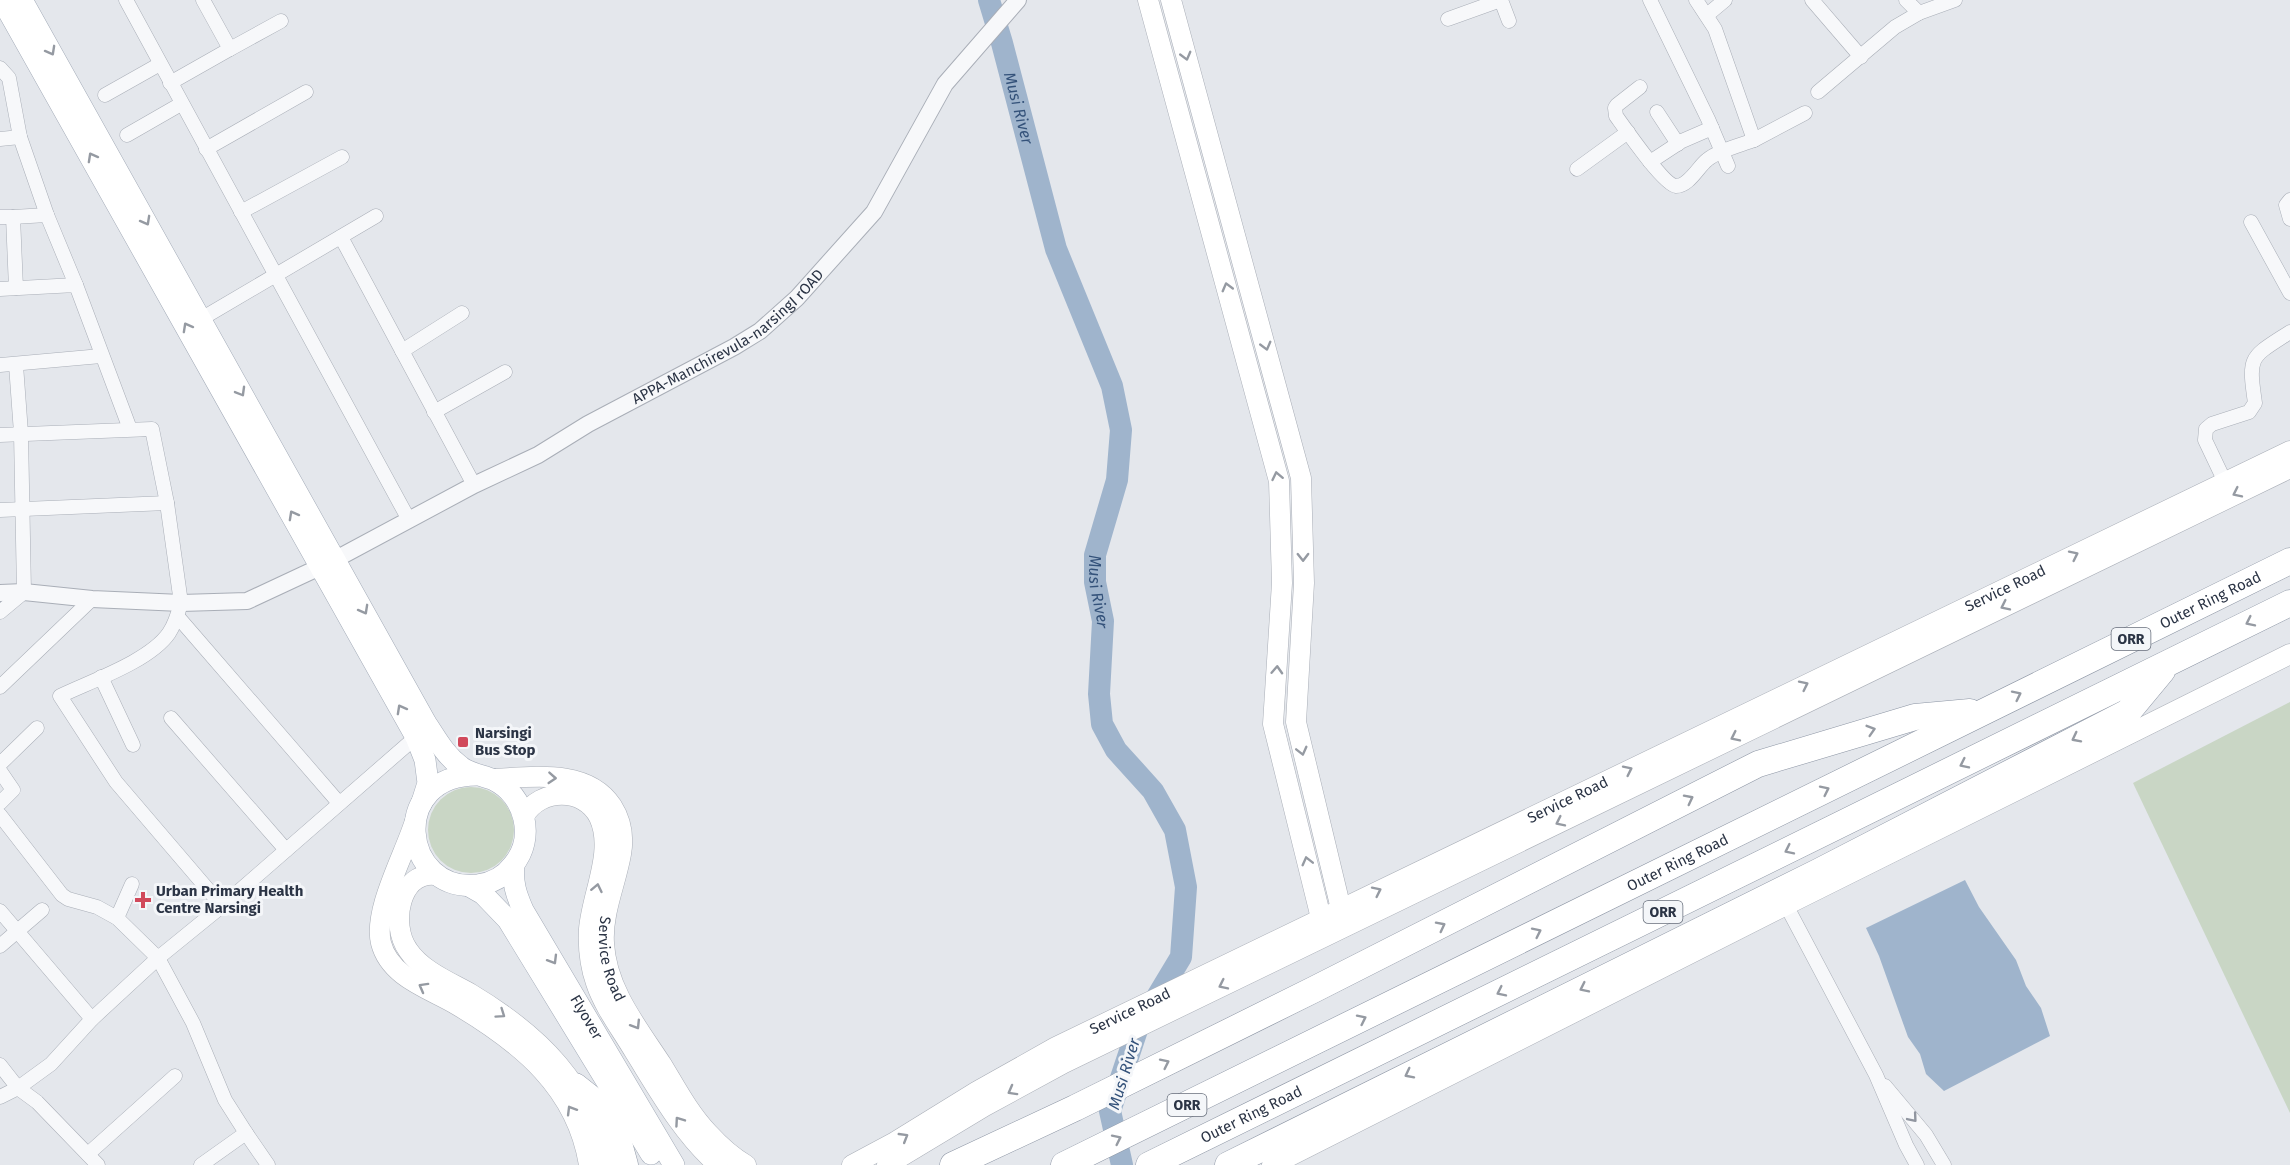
<svg xmlns="http://www.w3.org/2000/svg" width="2290" height="1165" viewBox="0 0 2290 1165" font-family="'Fira Sans',sans-serif">
<rect width="100%" height="100%" fill="#e4e7ec"/>
<g fill="#c9d6c5">
<path d="M2290 702V1113L2133 783Z"/>
<circle cx="471" cy="830" r="43"/>
</g>
<path fill="#9fb4cc" d="M1965 880 1979 907 2016 960 2026 986 2041 1008 2050 1036 1944 1091 1926 1074 1920 1054 1908 1037 1879 956 1866 928Z"/>
<g fill="none" stroke-linecap="round" stroke-linejoin="round">
<path stroke="#9fb4cc" stroke-width="22" id="s1" d="M989 0 1002 43 1056 249 1112 386 1121 430 1117 480 1095 555V582L1103 621 1099 694 1102 724 1116 750 1153 791 1175 830 1186 887 1181 957 1137 1030 1110 1111 1122 1165"/>
<g stroke="#a9aeb7" stroke-width="15">
<g id="minor">
<path d="M126 0 409 520"/>
<path d="M1501 0 1509 21"/>
<path d="M1650 0 1708 119 1728 166"/>
<path d="M1812 0 1861 57"/>
<path d="M1906 0 1919 13 1955 0"/>
<path d="M1707 15 1725 0"/>
<path d="M1448 19 1501 0"/>
<path d="M230 49 281 21"/>
<path d="M0 68 9 78 20 137 47 215 76 285"/>
<path d="M170 83 230 49 203 0"/>
<path d="M1640 87 1617 105 1615 108 1616 116C1624 127 1664 185 1676 186 1689 186 1698 167 1707 160 1717 151 1741 145 1754 140L1715 29 1696 0"/>
<path d="M1818 92 1895 27 1919 13"/>
<path d="M105 95 160 64"/>
<path d="M1657 112 1678 144"/>
<path d="M127 135 181 104"/>
<path d="M0 139 20 137"/>
<path d="M1754 140 1805 113"/>
<path d="M206 149 306 92"/>
<path d="M1650 162 1682 141 1712 128"/>
<path d="M1577 169 1628 132"/>
<path d="M2290 200 2286 205 2290 219"/>
<path d="M241 212 342 157"/>
<path d="M0 217H13L16 288"/>
<path d="M13 217 47 215"/>
<path d="M2251 222 2290 293"/>
<path d="M341 237 474 485"/>
<path d="M0 289 76 285 130 429"/>
<path d="M201 319 376 216"/>
<path d="M402 351 462 313"/>
<path d="M0 365 101 356"/>
<path d="M434 412 505 372"/>
<path d="M0 435 152 429 167 503 181 603C178 614 175 624 169 633 150 661 91 681 60 696L116 782 222 906"/>
<path d="M2225 482 2205 440 2206 429 2212 424 2249 412 2255 403C2248 355 2250 358 2290 332"/>
<path d="M0 510 167 503"/>
<path d="M0 612 24 592 21 433 16 365"/>
<path d="M178 617 339 803"/>
<path d="M101 677 133 745"/>
<path d="M0 687 92 599"/>
<path d="M171 718 286 850"/>
<path d="M0 764 37 728"/>
<path d="M0 771 13 790 0 803"/>
<path d="M0 815 62 895 68 899 97 907 117 918 158 958 193 1023 225 1100 246 1133 201 1165"/>
<path d="M1786 905 1876 1075 1906 1145 1917 1165"/>
<path d="M0 911 92 1019"/>
<path d="M117 918 132 884"/>
<path d="M0 946 42 910"/>
<path d="M0 1065 18 1088 37 1102 98 1165"/>
<path d="M1885 1086 1926 1135 1944 1165"/>
<path d="M0 1097 18 1088 51 1064 92 1019 158 958 222 906 416 737"/>
<path d="M246 1133 268 1165"/>
<path d="M88 1154 175 1076"/>
</g>
</g>
<g stroke="#a9aeb7" stroke-width="18">
<g id="tertiary">
<path id="s2" d="M336 559 474 485 538 455 588 424 734 347 760 331 797 298 874 212 945 84 1018 0"/>
<path d="M0 593 24 592 92 599 181 603 247 601 322 566"/>
</g>
</g>
<g stroke="#a9aeb7" stroke-width="21">
<g id="secondary">
<path d="M1148 0 1279 481 1282 583 1273 724 1321 918"/>
<path d="M1171 0 1301 478 1304 583 1296 722 1341 909"/>
<path id="s3" d="M493 779C532 777 587 768 612 806 621 820 624 837 621 854 616 883 602 913 604 943 606 989 638 1028 662 1065 676 1088 689 1113 708 1133 719 1145 732 1157 746 1165"/>
<path d="M524 816C540 788 584 787 599 817 615 851 592 893 589 929 588 947 590 966 596 983 604 1007 621 1029 634 1051 659 1091 682 1133 718 1165"/>
<path d="M415 821C405 854 373 910 381 943 390 978 431 989 457 1005 521 1043 577 1088 589 1165"/>
<path d="M437 875C399 870 390 925 408 950 422 971 450 982 471 994 536 1033 594 1086 603 1165"/>
<path id="s4" d="M852 1165 895 1142 976 1092 1056 1047 2290 451"/>
<path d="M887 1165 985 1106 1064 1063 2290 468"/>
<path d="M1272 1165 1786 905 2290 654"/>
</g>
</g>
<g stroke="#a3abb8" stroke-width="22">
<g id="primary">
<path d="M2 0 416 737 425 760 428 783 422 802"/>
<path d="M22 0 426 723C436 738 445 755 460 766 469 774 483 775 494 780 525 795 536 838 513 865 505 876 492 883 478 885 401 894 387 773 479 775"/>
<path id="s5" d="M514 865C512 882 516 894 523 910L674 1165"/>
<path d="M469 886 483 894 508 920 651 1154"/>
</g>
</g>
<g stroke="#8b94a3" stroke-width="27">
<g id="motorway">
<path d="M575 1086 599 1105 617 1136 625 1165"/>
<path d="M953 1165 1075 1108 1313 990 1758 764 1915 717 1970 712"/>
<path id="s6" d="M1064 1165 2290 561"/>
<path id="s7" d="M1149 1165 2290 603"/>
<path d="M1228 1165 1818 872 2128 712 2162 671"/>
</g>
</g>
<use href="#minor" stroke="#f7f8fa" stroke-width="14"/>
<use href="#tertiary" stroke="#f7f8fa" stroke-width="16"/>
<use href="#secondary" stroke="#fff" stroke-width="20"/>
<use href="#primary" stroke="#fff" stroke-width="21"/>
<use href="#motorway" stroke="#fff" stroke-width="26"/>
</g>
<defs><path id="oneway-chevron" d="M-2-3.5L2.5 0L-2 3.5" fill="none" stroke-width="1.6" stroke-linecap="round" stroke-linejoin="round" transform="scale(1.5)"/></defs>
<g stroke="#959aa2">
<use href="#oneway-chevron" transform="translate(51 51) rotate(61)"/>
<use href="#oneway-chevron" transform="translate(1186 56) rotate(75)"/>
<use href="#oneway-chevron" transform="translate(92 157) rotate(-119)"/>
<use href="#oneway-chevron" transform="translate(146 221) rotate(61)"/>
<use href="#oneway-chevron" transform="translate(1227 287) rotate(-105)"/>
<use href="#oneway-chevron" transform="translate(187 327) rotate(-119)"/>
<use href="#oneway-chevron" transform="translate(1266 346) rotate(75)"/>
<use href="#oneway-chevron" transform="translate(241 392) rotate(60)"/>
<use href="#oneway-chevron" transform="translate(1277 476) rotate(-102)"/>
<use href="#oneway-chevron" transform="translate(2237 493) rotate(154)"/>
<use href="#oneway-chevron" transform="translate(293 515) rotate(-119)"/>
<use href="#oneway-chevron" transform="translate(2074 555) rotate(-26)"/>
<use href="#oneway-chevron" transform="translate(1303 557) rotate(89)"/>
<use href="#oneway-chevron" transform="translate(2005 606) rotate(154)"/>
<use href="#oneway-chevron" transform="translate(364 610) rotate(61)"/>
<use href="#oneway-chevron" transform="translate(2250 622) rotate(154)"/>
<use href="#oneway-chevron" transform="translate(1277 670) rotate(-87)"/>
<use href="#oneway-chevron" transform="translate(1804 685) rotate(-26)"/>
<use href="#oneway-chevron" transform="translate(2017 695) rotate(-26)"/>
<use href="#oneway-chevron" transform="translate(401 709) rotate(-119)"/>
<use href="#oneway-chevron" transform="translate(1871 730) rotate(-17)"/>
<use href="#oneway-chevron" transform="translate(1735 737) rotate(154)"/>
<use href="#oneway-chevron" transform="translate(2076 738) rotate(153)"/>
<use href="#oneway-chevron" transform="translate(1302 751) rotate(76)"/>
<use href="#oneway-chevron" transform="translate(1964 764) rotate(154)"/>
<use href="#oneway-chevron" transform="translate(1628 770) rotate(-26)"/>
<use href="#oneway-chevron" transform="translate(552 778) rotate(4)"/>
<use href="#oneway-chevron" transform="translate(1825 790) rotate(-26)"/>
<use href="#oneway-chevron" transform="translate(1689 799) rotate(-27)"/>
<use href="#oneway-chevron" transform="translate(1560 822) rotate(154)"/>
<use href="#oneway-chevron" transform="translate(1789 850) rotate(154)"/>
<use href="#oneway-chevron" transform="translate(1307 861) rotate(-104)"/>
<use href="#oneway-chevron" transform="translate(597 888) rotate(-78)"/>
<use href="#oneway-chevron" transform="translate(1377 891) rotate(-26)"/>
<use href="#oneway-chevron" transform="translate(1441 926) rotate(-27)"/>
<use href="#oneway-chevron" transform="translate(1537 932) rotate(-26)"/>
<use href="#oneway-chevron" transform="translate(553 960) rotate(59)"/>
<use href="#oneway-chevron" transform="translate(1223 985) rotate(154)"/>
<use href="#oneway-chevron" transform="translate(423 987) rotate(-151)"/>
<use href="#oneway-chevron" transform="translate(1584 988) rotate(154)"/>
<use href="#oneway-chevron" transform="translate(1501 992) rotate(154)"/>
<use href="#oneway-chevron" transform="translate(501 1014) rotate(35)"/>
<use href="#oneway-chevron" transform="translate(1362 1019) rotate(-26)"/>
<use href="#oneway-chevron" transform="translate(636 1025) rotate(58)"/>
<use href="#oneway-chevron" transform="translate(1165 1063) rotate(-26)"/>
<use href="#oneway-chevron" transform="translate(1409 1074) rotate(153)"/>
<use href="#oneway-chevron" transform="translate(1012 1091) rotate(151)"/>
<use href="#oneway-chevron" transform="translate(571 1110) rotate(-121)"/>
<use href="#oneway-chevron" transform="translate(679 1121) rotate(-125)"/>
<use href="#oneway-chevron" transform="translate(904 1137) rotate(-31)"/>
<use href="#oneway-chevron" transform="translate(1117 1139) rotate(-26)"/>
</g>
<use stroke="#9196a0" href="#oneway-chevron" transform="translate(1913 1118) rotate(50)"/>
<g fill="#d1495b" stroke="#f4f6f9" stroke-width="2">
<rect x="457" y="736" width="12" height="12" rx="3"/>
<path d="M140 891h6v6h6v6h-6v6h-6v-6h-6v-6h6z"/>
</g>
<g text-anchor="middle" dominant-baseline="central" stroke-width="6" stroke-linejoin="round" paint-order="stroke">
<g fill="#f4f6f9" stroke="#676e7b" stroke-width="1.5">
<rect x="2111.5" y="628" width="39" height="22" rx="4.5"/>
<rect x="1643.5" y="901" width="39" height="22" rx="4.5"/>
<rect x="1167.5" y="1094" width="39" height="22" rx="4.5"/>
</g>
<g font-size="14" font-weight="bold" fill="#2b3445">
<text x="2131" y="639">ORR</text>
<text x="1663" y="912">ORR</text>
<text x="1187" y="1105">ORR</text>
</g>
<g font-size="15" fill="#2b3445" stroke="#f4f6f9">
<text stroke="none"><textPath href="#s2" startOffset="452">APPA-Manchirevula-narsingI rOAD</textPath></text>
<text stroke="none"><textPath href="#s4" startOffset="1290">Service Road</textPath></text>
<text stroke="none"><textPath href="#s6" startOffset="1278">Outer Ring Road</textPath></text>
<text stroke="none"><textPath href="#s4" startOffset="804">Service Road</textPath></text>
<text stroke="none"><textPath href="#s6" startOffset="684">Outer Ring Road</textPath></text>
<text stroke="none"><textPath href="#s3" startOffset="286">Service Road</textPath></text>
<text stroke="none"><textPath href="#s4" startOffset="318">Service Road</textPath></text>
<text stroke="none"><textPath href="#s5" startOffset="171">Flyover</textPath></text>
<text stroke="none"><textPath href="#s7" startOffset="114">Outer Ring Road</textPath></text>
</g>
<g font-size="15" font-weight="bold" fill="#2b3445" stroke="#f4f6f9" text-anchor="start">
<text x="475" y="733">Narsingi<tspan x="475" dy="17">Bus Stop</tspan></text>
<text x="156" y="891">Urban Primary Health<tspan x="156" dy="17">Centre Narsingi</tspan></text>
</g>
<g font-size="16" font-style="italic" fill="#34527a" stroke="#f4f6f9">
<text stroke="none"><textPath href="#s1" startOffset="112">Musi River</textPath></text>
<text stroke="none"><textPath href="#s1" startOffset="616">Musi River</textPath></text>
<text transform="translate(1124 1074) rotate(-73)">Musi River</text>
</g>
</g>
</svg>
